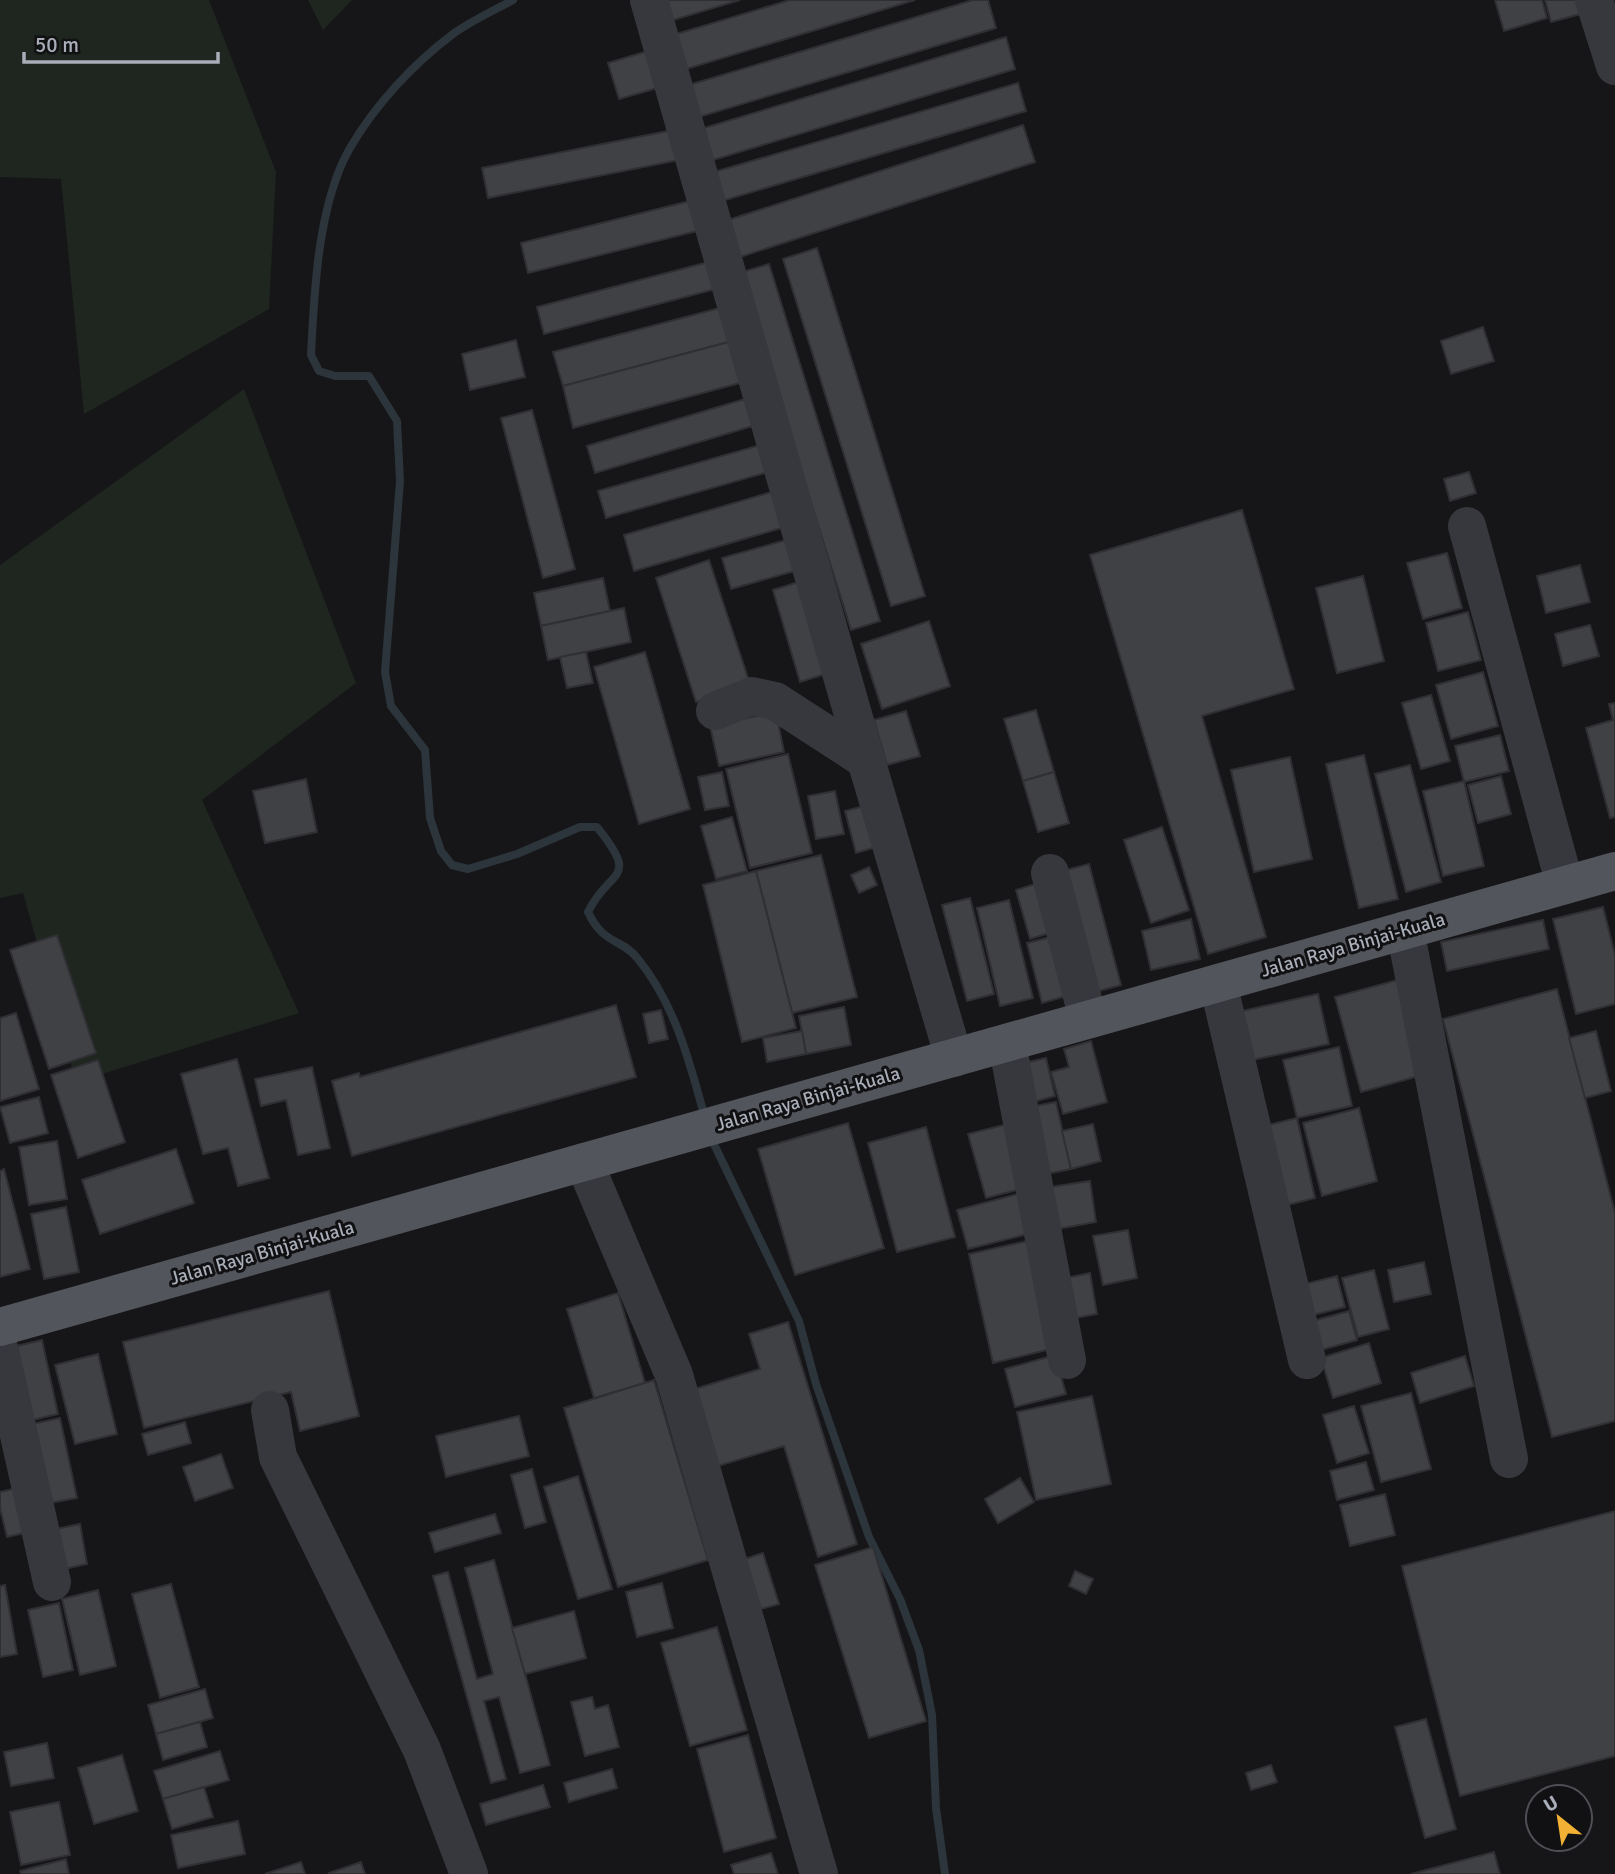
<svg xmlns="http://www.w3.org/2000/svg" width="1615" height="1874" viewBox="0 0 1615 1874" font-family="Signika,sans-serif">
<rect width="100%" height="100%" fill="#161618"/>
<g fill="#1e261f">
<path d="M0 0H209L276 172 269 309 84 414 61 179 0 177Z"/>
<path d="M308 0H352L323 30Z"/>
<path d="M244 389 356 683 202 800 299 1013 76 1082 23 893 0 898V565Z"/>
</g>
<g fill="none" stroke-linecap="round" stroke-linejoin="round">
<g stroke="#2c353c" stroke-width="8">
<path d="M513 0C493 11 471 21 453 34 413 64 375 105 350 148 318 203 314 293 311 355L319 371 335 376H369L397 421 400 481 385 672 391 706 425 750 430 818 441 851 452 865 468 869 517 854 580 827H597C641 882 610 867 588 912 604 946 622 938 638 959 675 1004 690 1063 705 1118"/>
<path d="M711 1138 799 1321 816 1384 869 1537 900 1599 919 1650 932 1715 936 1808 945 1874"/>
</g>
</g>
<g fill="#404145" stroke="#303034" stroke-width="2">
<path d="M664 0H740L670 21Z"/>
<path d="M790 0H915L683 70 673 35Z"/>
<path d="M973 0H988L996 28 692 119 682 87Z"/>
<path d="M1495 0H1542L1547 18 1504 31Z"/>
<path d="M1545 0H1585L1588 12 1551 22Z"/>
<path d="M1006 37 1015 69 713 160 704 128Z"/>
<path d="M651 50 661 87 619 99 608 63Z"/>
<path d="M1018 83 1026 111 722 201 714 172Z"/>
<path d="M1023 125 1035 162 740 257 728 220Z"/>
<path d="M673 130 679 160 488 198 482 168Z"/>
<path d="M698 199 705 229 528 273 521 243Z"/>
<path d="M817 248 925 596 891 606 783 259Z"/>
<path d="M716 260 723 287 544 334 537 307Z"/>
<path d="M769 264 880 621 851 630 739 273Z"/>
<path d="M731 305 740 339 563 386 553 352Z"/>
<path d="M1483 327 1494 361 1451 374 1441 341Z"/>
<path d="M740 339 751 380 573 428 563 386Z"/>
<path d="M516 340 525 377 470 390 462 354Z"/>
<path d="M755 396 763 423 595 473 587 446Z"/>
<path d="M532 410 575 569 543 578 501 418Z"/>
<path d="M771 442 779 469 606 518 598 491Z"/>
<path d="M1469 472 1476 493 1450 501 1444 479Z"/>
<path d="M782 489 792 525 634 571 624 535Z"/>
<path d="M1242 510 1294 689 1202 716 1266 937 1208 954 1090 555Z"/>
<path d="M797 537 805 568 731 589 722 558Z"/>
<path d="M1447 553 1462 608 1423 619 1407 563Z"/>
<path d="M709 560 750 684 696 702 656 578Z"/>
<path d="M1580 565 1590 602 1546 613 1537 576Z"/>
<path d="M1363 576 1384 661 1337 673 1316 588Z"/>
<path d="M603 578 610 611 541 626 534 593Z"/>
<path d="M808 579 835 671 800 682 773 590Z"/>
<path d="M624 608 631 642 548 660 541 626Z"/>
<path d="M1468 612 1481 660 1438 671 1426 623Z"/>
<path d="M929 621 950 686 882 709 861 644Z"/>
<path d="M1590 625 1599 656 1563 666 1555 634Z"/>
<path d="M586 652 593 683 567 688 560 657Z"/>
<path d="M645 652 690 809 639 824 594 667Z"/>
<path d="M1483 672 1498 726 1451 739 1436 685Z"/>
<path d="M1431 695 1450 761 1421 769 1402 703Z"/>
<path d="M1615 703V817L1610 818 1586 728 1613 720 1609 704Z"/>
<path d="M1036 710 1054 772 1023 781 1004 719Z"/>
<path d="M906 711 920 756 887 765 874 720Z"/>
<path d="M776 712 784 752 719 766 710 726Z"/>
<path d="M1500 735 1509 771 1464 782 1455 746Z"/>
<path d="M788 754 812 853 750 868 726 769Z"/>
<path d="M1364 755 1398 899 1359 908 1326 764Z"/>
<path d="M1290 757 1312 859 1254 872 1231 770Z"/>
<path d="M1410 765 1441 882 1406 892 1375 774Z"/>
<path d="M722 772 729 806 705 810 698 777Z"/>
<path d="M1054 772 1069 823 1038 832 1023 781Z"/>
<path d="M1501 776 1511 814 1478 823 1468 785Z"/>
<path d="M306 779 317 832 265 843 253 791Z"/>
<path d="M1464 781 1484 866 1443 876 1423 791Z"/>
<path d="M835 791 844 834 816 839 808 796Z"/>
<path d="M876 803 886 844 856 853 845 811Z"/>
<path d="M732 817 747 871 716 879 701 826Z"/>
<path d="M1162 827 1189 910 1151 923 1124 840Z"/>
<path d="M821 855 857 997 792 1013 756 871Z"/>
<path d="M1089 864 1121 985 1088 994 1055 873Z"/>
<path d="M869 867 877 885 859 893 851 875Z"/>
<path d="M756 871 796 1028 742 1042 703 885Z"/>
<path d="M1045 881 1059 930 1030 939 1016 890Z"/>
<path d="M970 898 994 994 967 1001 942 905Z"/>
<path d="M1009 900 1033 998 1000 1006 977 908Z"/>
<path d="M1603 907 1615 955V1004L1576 1014 1553 919Z"/>
<path d="M1191 919 1200 959 1151 970 1142 931Z"/>
<path d="M1543 920 1549 949 1447 971 1441 942Z"/>
<path d="M1062 934 1077 993 1042 1003 1027 943Z"/>
<path d="M57 935 96 1053 49 1069 10 950Z"/>
<path d="M1401 979 1426 1074 1361 1092 1335 997Z"/>
<path d="M1557 989 1615 1213V1421L1552 1437 1443 1019Z"/>
<path d="M1318 994 1329 1044 1252 1060 1242 1011Z"/>
<path d="M616 1005 636 1077 352 1156 332 1081 359 1073 360 1077Z"/>
<path d="M844 1007 851 1045 806 1054 799 1016Z"/>
<path d="M661 1010 668 1039 649 1043 643 1014Z"/>
<path d="M16 1013 39 1089 0 1101V1018Z"/>
<path d="M802 1031 806 1054 767 1062 763 1038Z"/>
<path d="M1596 1031 1611 1091 1585 1098 1569 1038Z"/>
<path d="M1091 1041 1107 1102 1063 1114 1051 1072 1069 1067 1064 1049Z"/>
<path d="M1339 1047 1352 1106 1297 1118 1283 1060Z"/>
<path d="M1046 1058 1055 1096 1029 1103 1020 1064Z"/>
<path d="M237 1059 269 1178 238 1186 228 1148 203 1154 181 1074Z"/>
<path d="M98 1060 125 1142 78 1158 51 1075Z"/>
<path d="M312 1067 330 1148 298 1155 286 1100 261 1106 255 1079Z"/>
<path d="M39 1097 48 1133 10 1143 0 1107Z"/>
<path d="M1056 1102 1071 1169 1046 1174 1030 1107Z"/>
<path d="M1359 1108 1377 1181 1322 1196 1303 1123Z"/>
<path d="M1297 1118 1315 1198 1287 1205 1268 1125Z"/>
<path d="M848 1123 884 1248 795 1275 758 1149Z"/>
<path d="M1012 1123 1029 1187 986 1198 968 1134Z"/>
<path d="M1093 1124 1101 1161 1071 1169 1062 1131Z"/>
<path d="M926 1127 955 1237 897 1252 868 1143Z"/>
<path d="M57 1141 67 1199 29 1205 19 1147Z"/>
<path d="M176 1149 194 1203 100 1234 82 1180Z"/>
<path d="M4 1169 30 1269 0 1277V1171Z"/>
<path d="M1090 1181 1096 1222 1057 1229 1050 1187Z"/>
<path d="M1018 1194 1028 1234 968 1249 957 1210Z"/>
<path d="M66 1207 79 1272 44 1279 31 1214Z"/>
<path d="M1128 1230 1137 1278 1103 1285 1093 1236Z"/>
<path d="M1027 1241 1051 1349 993 1363 969 1254Z"/>
<path d="M1424 1262 1431 1294 1394 1302 1388 1270Z"/>
<path d="M1374 1270 1389 1329 1358 1337 1342 1278Z"/>
<path d="M1090 1273 1097 1314 1069 1319 1061 1279Z"/>
<path d="M1337 1276 1345 1307 1301 1318 1293 1287Z"/>
<path d="M329 1291 359 1416 300 1431 291 1392 144 1428 123 1342Z"/>
<path d="M618 1293 645 1383 594 1398 567 1309Z"/>
<path d="M1349 1311 1357 1340 1310 1353 1302 1324Z"/>
<path d="M788 1322 857 1544 818 1557 784 1446 711 1468 688 1391 760 1369 749 1334Z"/>
<path d="M42 1340 58 1414 28 1421 4 1349Z"/>
<path d="M1369 1343 1381 1383 1333 1398 1321 1358Z"/>
<path d="M98 1354 117 1434 75 1444 55 1365Z"/>
<path d="M1055 1355 1066 1394 1015 1407 1005 1369Z"/>
<path d="M1465 1356 1474 1386 1420 1403 1411 1373Z"/>
<path d="M654 1380 708 1560 618 1587 564 1408Z"/>
<path d="M1411 1393 1431 1469 1381 1482 1361 1406Z"/>
<path d="M1092 1396 1111 1484 1036 1500 1017 1412Z"/>
<path d="M1354 1406 1369 1453 1337 1463 1323 1415Z"/>
<path d="M519 1416 529 1456 446 1477 436 1436Z"/>
<path d="M60 1418 77 1498 39 1505 23 1426Z"/>
<path d="M185 1422 191 1443 148 1455 142 1434Z"/>
<path d="M221 1454 233 1488 195 1501 183 1467Z"/>
<path d="M1366 1462 1374 1490 1337 1500 1330 1471Z"/>
<path d="M532 1469 546 1522 525 1528 511 1475Z"/>
<path d="M578 1476 612 1589 578 1599 544 1487Z"/>
<path d="M1020 1478 1034 1502 998 1523 985 1499Z"/>
<path d="M26 1486 37 1530 7 1537 0 1508V1492Z"/>
<path d="M1385 1494 1395 1535 1350 1546 1340 1505Z"/>
<path d="M1615 1511V1756L1460 1796 1402 1566Z"/>
<path d="M495 1514 501 1533 435 1552 429 1533Z"/>
<path d="M80 1524 87 1564 55 1571 46 1531Z"/>
<path d="M873 1547 926 1721 869 1738 815 1565Z"/>
<path d="M763 1553 779 1604 761 1609 745 1559Z"/>
<path d="M494 1560 550 1765 520 1773 499 1697 484 1701 506 1779 491 1783 433 1576 448 1572 477 1679 493 1674 465 1568Z"/>
<path d="M1075 1571 1093 1579 1086 1594 1069 1586Z"/>
<path d="M662 1583 673 1628 637 1637 626 1592Z"/>
<path d="M171 1584 199 1687 160 1698 132 1594Z"/>
<path d="M5 1585 17 1654 0 1657V1586Z"/>
<path d="M98 1590 116 1666 80 1675 62 1599Z"/>
<path d="M59 1603 73 1670 43 1677 28 1610Z"/>
<path d="M574 1611 586 1658 525 1674 512 1628Z"/>
<path d="M717 1627 747 1730 690 1746 661 1643Z"/>
<path d="M205 1689 213 1718 156 1734 148 1705Z"/>
<path d="M592 1697 595 1709 608 1705 619 1747 585 1756 571 1702Z"/>
<path d="M1426 1719 1456 1829 1425 1838 1395 1727Z"/>
<path d="M200 1722 207 1747 163 1760 156 1734Z"/>
<path d="M748 1735 776 1838 724 1852 697 1749Z"/>
<path d="M47 1743 54 1778 11 1786 4 1752Z"/>
<path d="M220 1751 229 1780 163 1799 154 1771Z"/>
<path d="M122 1755 138 1811 94 1824 78 1768Z"/>
<path d="M1271 1765 1277 1782 1251 1790 1246 1773Z"/>
<path d="M612 1769 617 1788 569 1802 564 1783Z"/>
<path d="M543 1785 550 1807 486 1825 480 1804Z"/>
<path d="M204 1787 213 1817 172 1829 163 1799Z"/>
<path d="M59 1802 70 1855 21 1865 10 1812Z"/>
<path d="M238 1821 245 1854 178 1868 171 1835Z"/>
<path d="M1494 1852 1500 1874H1411Z"/>
<path d="M771 1853 778 1874H734L731 1865Z"/>
<path d="M66 1859 69 1874H21L20 1871Z"/>
<path d="M301 1862 305 1874H265Z"/>
<path d="M361 1862 365 1874H330L329 1873Z"/>
</g>
<g fill="none" stroke-linecap="round" stroke-linejoin="round">
<g stroke="#37383d" stroke-width="38">
<path d="M649 0 866 760"/>
<path d="M1594 0 1615 66"/>
<path d="M1467 526 1565 885"/>
<path d="M715 711 752 696 775 701 866 760 954 1058"/>
<path d="M1050 873 1088 1019"/>
<path d="M1405 930 1509 1459"/>
<path d="M1218 983 1307 1360"/>
<path d="M1007 1043 1067 1360"/>
<path d="M584 1162 674 1375 819 1874"/>
<path d="M0 1351 52 1582"/>
<path d="M270 1410 278 1457 422 1750 469 1874"/>
</g>
<path stroke="#53555c" stroke-width="38" d="M0 1327 1615 871"/>
</g>
<g text-anchor="middle" dominant-baseline="central" stroke-width="6" stroke-linejoin="round" paint-order="stroke">
<g font-size="19" fill="#a8adb8" stroke="#111113">
<text transform="translate(1353 945) rotate(-16)">Jalan Raya Binjai-Kuala</text>
<text transform="translate(808 1099) rotate(-16)">Jalan Raya Binjai-Kuala</text>
<text transform="translate(262 1253) rotate(-16)">Jalan Raya Binjai-Kuala</text>
</g>
</g>
<g transform="translate(1559 1818) rotate(330)"><circle r="33" fill="#111113" stroke="#4d4f55" stroke-width="2"/>
<path d="M0-5L12 26L0 18L-12 26Z" fill="#f2b134"/>
<text y="-10" font-size="19" font-weight="bold" text-anchor="middle" fill="#a8adb8">U</text>
</g>
<path d="M24 52v10h194v-10" fill="none" stroke="#a8adb8" stroke-width="3.5"/>
<text x="35" y="52" font-size="21" fill="#a8adb8" stroke="#111113" stroke-width="5" paint-order="stroke">50 m</text>
</svg>
